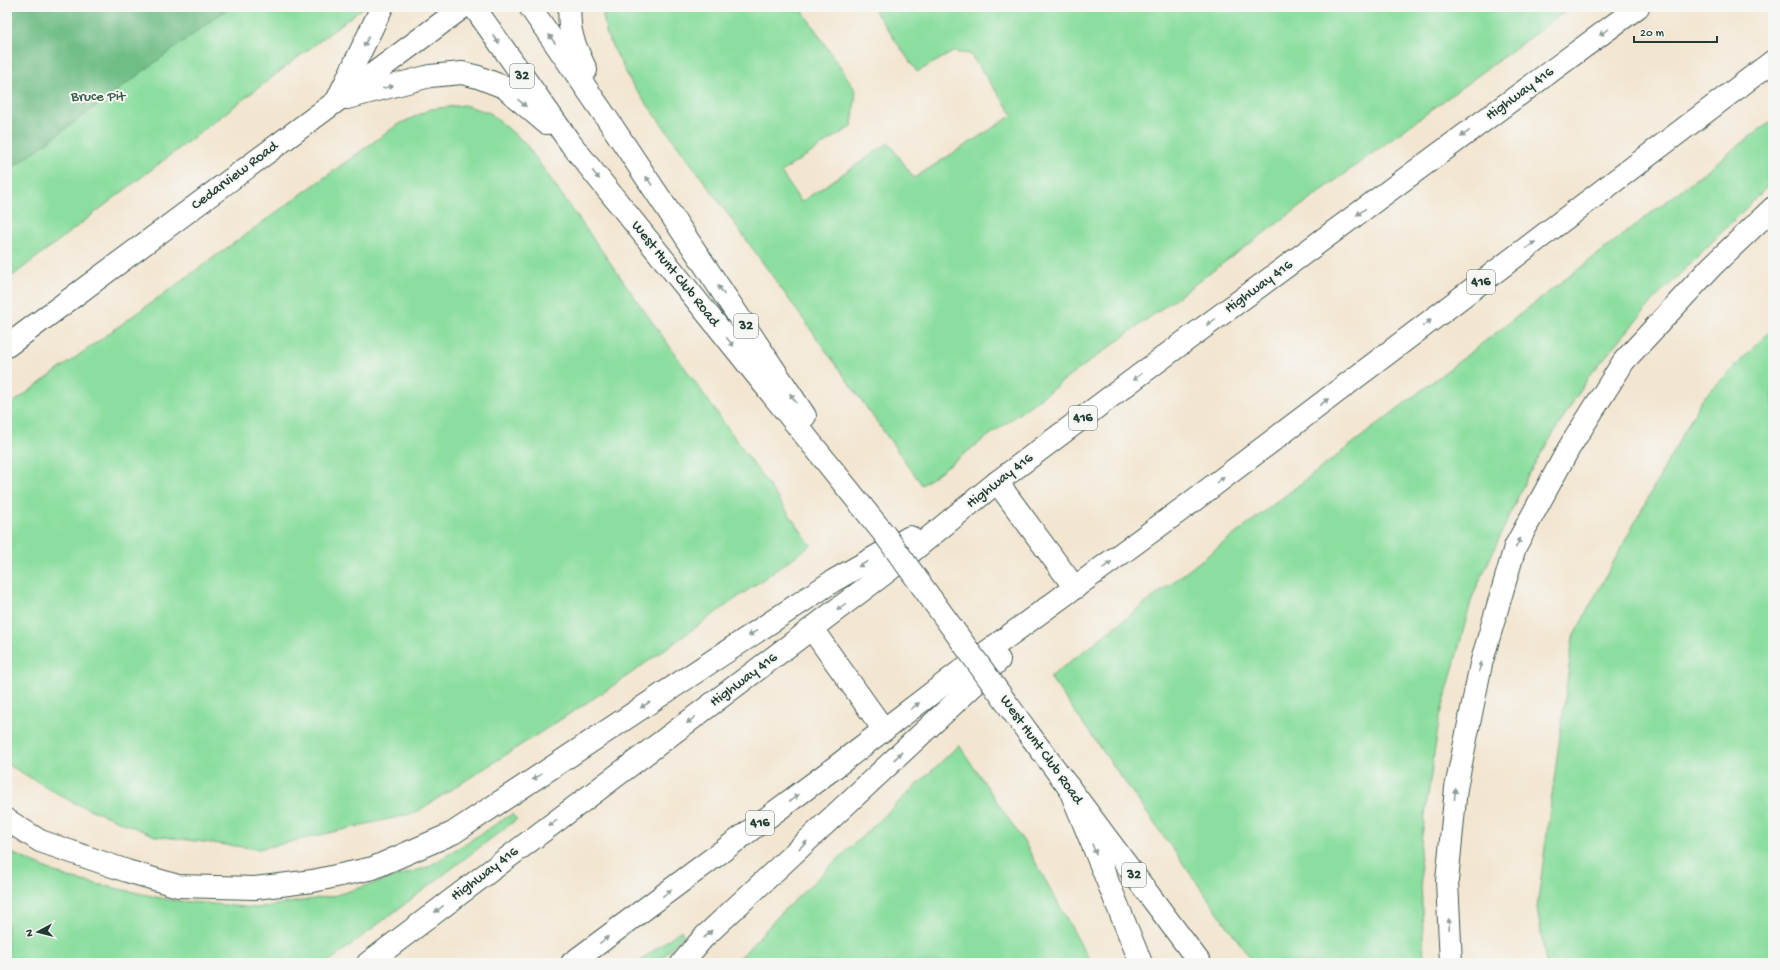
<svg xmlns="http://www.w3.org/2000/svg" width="1780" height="970" viewBox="0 0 1780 970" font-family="'Gochi Hand',sans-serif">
<rect width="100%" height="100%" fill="#f6f6f2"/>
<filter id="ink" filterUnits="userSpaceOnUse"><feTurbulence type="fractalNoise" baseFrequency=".025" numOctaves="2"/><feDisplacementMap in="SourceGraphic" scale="8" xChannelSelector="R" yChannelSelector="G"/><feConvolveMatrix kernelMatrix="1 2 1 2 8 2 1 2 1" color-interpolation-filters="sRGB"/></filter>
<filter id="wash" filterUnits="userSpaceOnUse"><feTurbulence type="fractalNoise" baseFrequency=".012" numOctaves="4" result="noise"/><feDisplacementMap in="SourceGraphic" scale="16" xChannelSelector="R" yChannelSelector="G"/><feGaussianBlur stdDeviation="0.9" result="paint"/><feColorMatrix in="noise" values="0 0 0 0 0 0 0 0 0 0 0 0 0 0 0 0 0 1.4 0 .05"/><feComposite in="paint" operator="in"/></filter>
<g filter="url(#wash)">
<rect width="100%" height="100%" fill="#f3e6d1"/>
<g fill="#8bde9f" stroke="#558e6a">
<path d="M7 7H364L7 280Z"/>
<path d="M604 7H800L856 91 852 126 781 172 801 202 889 143 914 178 1013 115 970 54 953 52 917 72 875 11 876 7H1571L922 485 712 192 632 84 607 36 603 15Z"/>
<path d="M464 105 490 113 525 143 811 545 619 682 415 813 259 849 155 836 72 802 7 764V407L397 125 431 109Z"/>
<path d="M1773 119V181L1654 300 1589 376 1528 475 1472 598 1439 721 1420 849 1424 963H1254L1050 677Z"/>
<path d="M1773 328V963H1546L1537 908 1573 637 1701 400Z"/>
<path d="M959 745 1026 845 1091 963H735L784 910Z"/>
<path d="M512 814 517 819 327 963H7V851L69 878 170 900 256 908 333 896 428 867Z"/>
<path d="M681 930 683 935 658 963H637Z"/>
</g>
<path fill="#70bd86" stroke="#487d5d" d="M7 7H230L7 172Z"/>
</g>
<g filter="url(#ink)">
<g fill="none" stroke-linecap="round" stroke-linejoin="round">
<g stroke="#3f564c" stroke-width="24">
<g id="minor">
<path d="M997 482 1075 588"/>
<path d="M812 629 884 730"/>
</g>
</g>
<g stroke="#3f564c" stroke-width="24">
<g id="major">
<path d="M474 7 571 144 885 535"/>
<path d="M530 7 606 117 805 416"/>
<path d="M570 7C567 31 576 49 586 70"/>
<path d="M339 96 382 7"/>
<path d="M347 98 430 76 462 73 478 77 504 87 546 123"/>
<path d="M7 346 463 7"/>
<path d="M1029 734 1200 963"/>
</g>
</g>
<g stroke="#3f564c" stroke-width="24">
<g id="highway">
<path d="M1069 787 1141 963"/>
<path d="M7 820 40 841 127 871 178 886 255 888 313 881 373 868 453 833 833 581 910 537"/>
<path d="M368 963 888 571 997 482 1169 353 1638 7"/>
<path d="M572 963 830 771 962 670 1189 504 1773 61"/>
<path d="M682 963 703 938 974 685 999 660"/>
<path d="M1451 963 1447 881 1456 788 1481 664 1515 547 1569 448 1624 361 1712 266 1773 208"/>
</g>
</g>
<use href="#minor" stroke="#fff" stroke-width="22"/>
<use href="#major" stroke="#fff" stroke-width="22"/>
<use href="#highway" stroke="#fff" stroke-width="22"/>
<g stroke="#3f564c" stroke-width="24" stroke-linecap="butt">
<path id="major-bridge" d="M885 535 1029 734"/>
</g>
<use href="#major-bridge" stroke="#fff" stroke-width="22"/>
</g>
<defs><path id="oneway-solid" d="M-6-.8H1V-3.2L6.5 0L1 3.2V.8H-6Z"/></defs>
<g fill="#8f9e9a">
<use href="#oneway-solid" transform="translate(1604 32) rotate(144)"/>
<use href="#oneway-solid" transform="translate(496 39) rotate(54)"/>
<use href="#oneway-solid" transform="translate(552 39) rotate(-125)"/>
<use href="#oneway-solid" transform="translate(366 42) rotate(117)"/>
<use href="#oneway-solid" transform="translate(388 87) rotate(-14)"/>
<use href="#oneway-solid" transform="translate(522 103) rotate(40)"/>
<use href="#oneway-solid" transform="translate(1465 134) rotate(144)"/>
<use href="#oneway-solid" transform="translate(596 175) rotate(51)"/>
<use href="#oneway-solid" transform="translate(649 181) rotate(-124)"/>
<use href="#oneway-solid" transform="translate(1361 212) rotate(144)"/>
<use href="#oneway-solid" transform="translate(1531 245) rotate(-37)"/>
<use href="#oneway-solid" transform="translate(721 290) rotate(-124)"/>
<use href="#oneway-solid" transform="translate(1211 322) rotate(144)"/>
<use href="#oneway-solid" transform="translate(1427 323) rotate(-37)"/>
<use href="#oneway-solid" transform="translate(730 342) rotate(51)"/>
<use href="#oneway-solid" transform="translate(1137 377) rotate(143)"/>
<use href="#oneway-solid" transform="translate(793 398) rotate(-124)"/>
<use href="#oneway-solid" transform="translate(1324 402) rotate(-37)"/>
<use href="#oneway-solid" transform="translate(1220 480) rotate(-37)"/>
<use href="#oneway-solid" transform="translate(1518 543) rotate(-63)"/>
<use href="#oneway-solid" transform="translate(863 564) rotate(151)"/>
<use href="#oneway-solid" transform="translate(1107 565) rotate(-37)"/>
<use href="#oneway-solid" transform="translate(841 607) rotate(143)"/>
<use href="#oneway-solid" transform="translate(753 633) rotate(147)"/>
<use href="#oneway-solid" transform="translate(1480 667) rotate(-77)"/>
<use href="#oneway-solid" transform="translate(645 705) rotate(147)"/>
<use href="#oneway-solid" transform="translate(915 706) rotate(-37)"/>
<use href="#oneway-solid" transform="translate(691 720) rotate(143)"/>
<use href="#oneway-solid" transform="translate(898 756) rotate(-43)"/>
<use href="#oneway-solid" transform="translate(537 777) rotate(147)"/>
<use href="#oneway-solid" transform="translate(1455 794) rotate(-84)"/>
<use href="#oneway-solid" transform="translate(794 798) rotate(-37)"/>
<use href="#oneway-solid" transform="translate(553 823) rotate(143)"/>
<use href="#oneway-solid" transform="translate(803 845) rotate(-43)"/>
<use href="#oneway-solid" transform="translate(1094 849) rotate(68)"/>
<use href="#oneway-solid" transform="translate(667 893) rotate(-37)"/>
<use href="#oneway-solid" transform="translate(439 909) rotate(143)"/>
<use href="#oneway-solid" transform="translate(1449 924) rotate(-93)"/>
<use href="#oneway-solid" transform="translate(708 934) rotate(-43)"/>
<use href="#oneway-solid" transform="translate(604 940) rotate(-37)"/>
</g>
</g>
<g text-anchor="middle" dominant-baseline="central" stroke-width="4" stroke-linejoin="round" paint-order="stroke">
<g fill="#f6f6f2" stroke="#60746d" stroke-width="1">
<rect x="510" y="64" width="24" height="24" rx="3"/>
<rect x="1467" y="270" width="28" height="24" rx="3"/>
<rect x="734" y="314" width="24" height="24" rx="3"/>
<rect x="1069" y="406" width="28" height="24" rx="3"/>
<rect x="746" y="811" width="28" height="24" rx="3"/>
<rect x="1122" y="863" width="24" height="24" rx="3"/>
</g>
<g font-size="14" font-weight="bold" fill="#1f3d34">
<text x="522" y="76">32</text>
<text x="1481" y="282">416</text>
<text x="746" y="326">32</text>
<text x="1083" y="418">416</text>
<text x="760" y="823">416</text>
<text x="1134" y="875">32</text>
</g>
<g font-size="15" fill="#1f3d34" stroke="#f6f6f2">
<text transform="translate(1520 94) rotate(-36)">Highway 416</text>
<text transform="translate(235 176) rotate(-37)">Cedarview Road</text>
<text transform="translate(675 274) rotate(51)">West Hunt Club Road</text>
<text transform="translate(1259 287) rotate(-36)">Highway 416</text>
<text transform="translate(1000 481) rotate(-38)">Highway 416</text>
<text transform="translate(744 680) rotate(-37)">Highway 416</text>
<text transform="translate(1041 750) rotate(54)">West Hunt Club Road</text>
<text transform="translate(485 874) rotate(-37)">Highway 416</text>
</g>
<g font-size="15" fill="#355d49" stroke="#f6f6f2">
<text x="98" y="97">Bruce Pit</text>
</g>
</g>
<rect width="1780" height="970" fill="none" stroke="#f6f6f2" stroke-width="24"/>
<g transform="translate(38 932) rotate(263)" stroke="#f6f6f2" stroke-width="3" paint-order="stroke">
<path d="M0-3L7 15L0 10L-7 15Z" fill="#1f3d34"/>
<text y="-6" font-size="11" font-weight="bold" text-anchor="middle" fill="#1f3d34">N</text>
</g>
<path d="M1634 36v6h83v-6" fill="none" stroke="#1f3d34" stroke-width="2"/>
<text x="1640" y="36" font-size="12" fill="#1f3d34" stroke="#f6f6f2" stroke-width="3" paint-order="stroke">20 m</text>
</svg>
